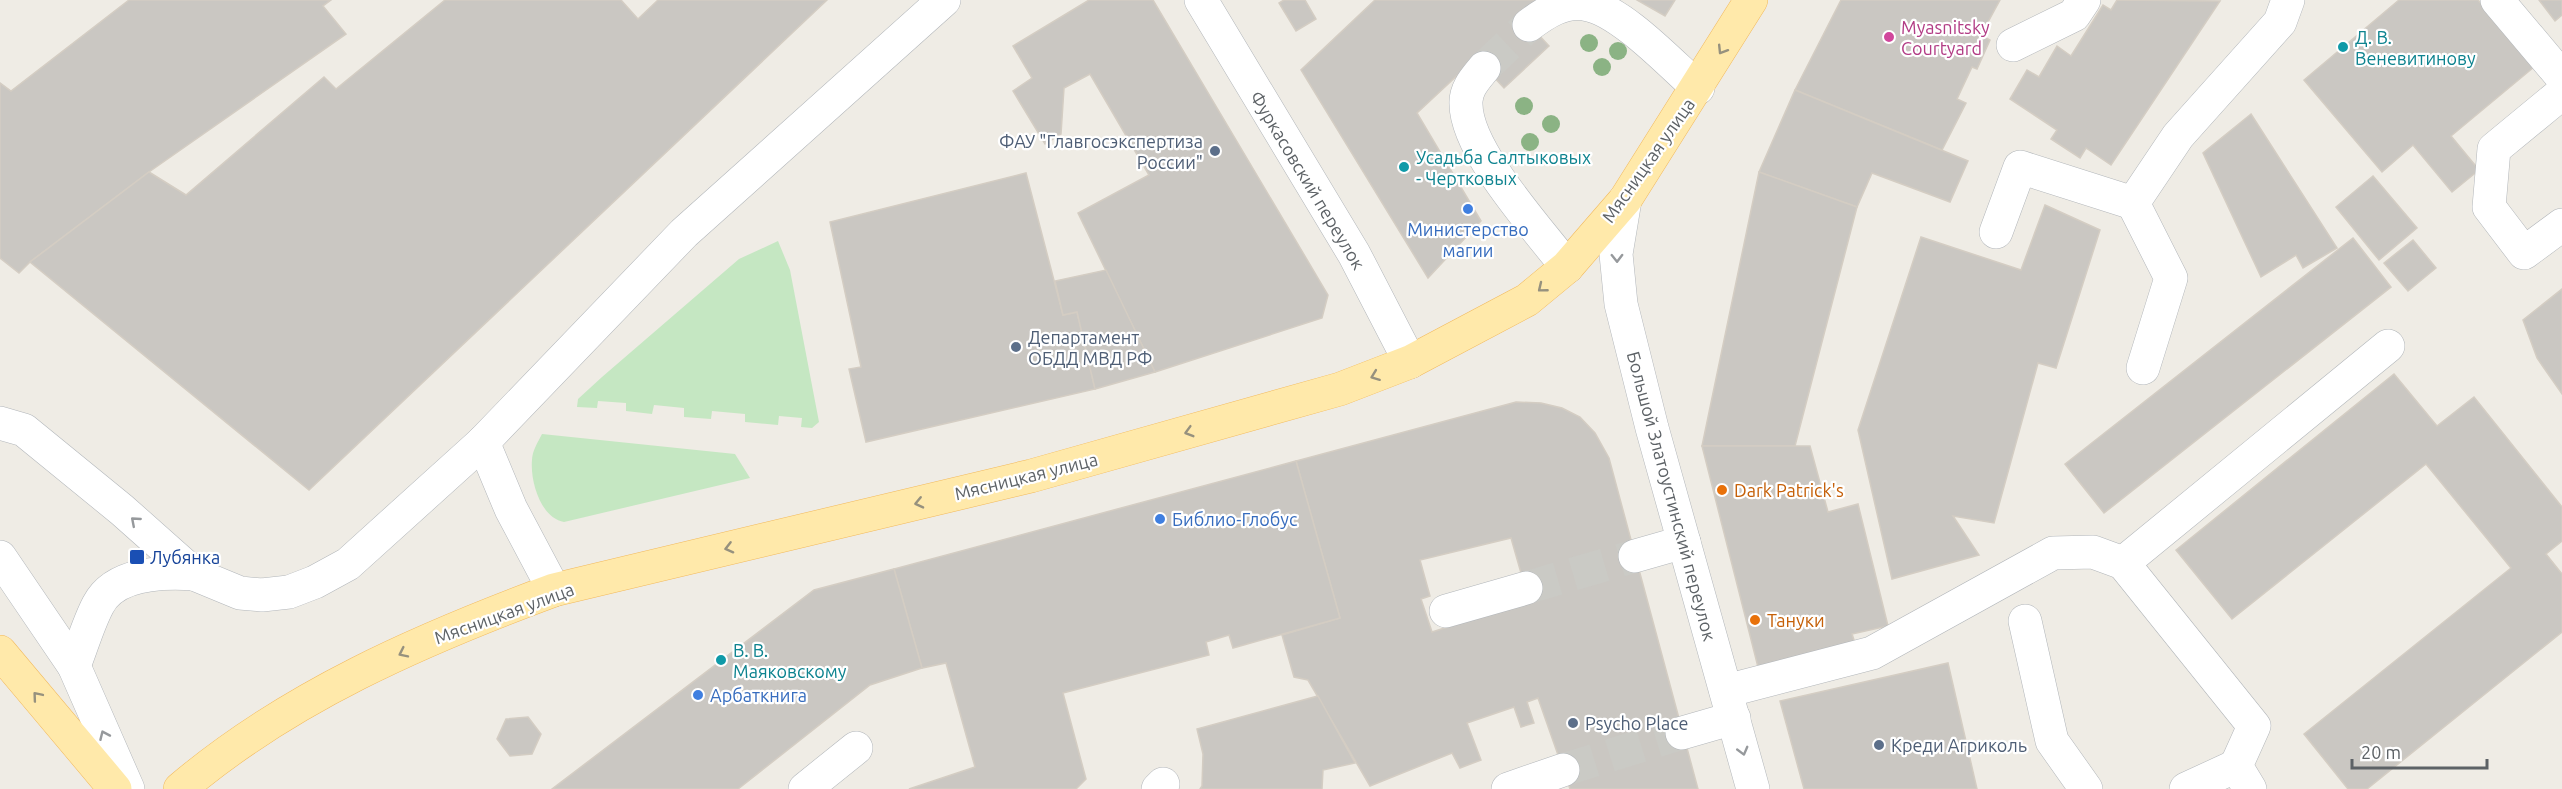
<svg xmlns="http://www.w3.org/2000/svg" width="2562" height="789" viewBox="0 0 2562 789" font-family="Ubuntu,sans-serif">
<rect width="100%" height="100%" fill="#efece5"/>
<g fill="#c5e7c2">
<path d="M778 241 790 270 819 422 812 428 801 427 802 418 779 416 778 425 745 422V414L712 411 711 419 684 417V408L654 405 652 414 626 411V403L598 401 597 408 577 407 578 399 602 377 739 259Z"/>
<path d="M542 434 735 454 750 478 564 522C541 518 530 482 532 460 532 451 538 442 542 434Z"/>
</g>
<g fill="#cac7c2" stroke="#d4cdc3" stroke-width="1.5" fill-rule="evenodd">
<path d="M129 0H331L323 6 346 34 149 172 30 262 19 273 0 258V83L11 91Z"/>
<path d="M445 0H621L638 19 658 0H827L309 490 30 262 149 172 186 195 324 77 336 89Z"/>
<path d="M1089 0H1153L1328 295 1322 318 1155 372 1078 213 1149 175 1090 74 1064 88 1061 134 1045 144 1013 91 1032 78 1013 46Z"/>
<path d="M1284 0H1305L1316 19 1296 31 1279 3Z"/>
<path d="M1375 0H1538L1521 16 1549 46 1504 88 1476 58 1417 113 1481 221 1428 278 1301 70Z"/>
<path d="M1637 0H1675L1665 16Z"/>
<path d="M1841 0H2000L1981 35 1990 40 1977 69 1972 67 1957 99 1966 103 1942 150 1795 90Z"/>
<path d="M2117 0 2220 1 2111 165 2086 148 2080 158 2051 139 2057 130 2010 99 2027 70 2039 77 2057 46 2071 56 2103 5 2111 10Z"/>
<path d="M2399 0H2478L2534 67 2451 136 2479 170 2452 192 2413 145 2382 172 2304 80Z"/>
<path d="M2539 0H2562V15L2555 21Z"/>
<path d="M1795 90 1968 161 1950 202 1872 173 1857 207 1759 172Z"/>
<path d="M2251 114 2337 248 2303 268 2296 255 2261 277 2203 153Z"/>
<path d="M1759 172 1857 207 1795 446H1702Z"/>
<path d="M1026 173 1063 315 1077 312 1095 389 866 442 849 369 861 367 830 222Z"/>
<path d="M2373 176 2417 228 2379 260 2336 207Z"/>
<path d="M2045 205 2100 230 2056 368 2038 363 1994 523 1953 516 1979 555 1892 579 1858 430 1921 237 2021 270Z"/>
<path d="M2353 238 2391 287 2104 513 2065 464Z"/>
<path d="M2413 240 2436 268 2408 291 2384 263Z"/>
<path d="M1106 270 1155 372 1095 389 1077 312 1063 315 1055 281Z"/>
<path d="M2562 289V394L2537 358 2523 320Z"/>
<path d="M2394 374 2437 426 2474 397 2562 507V541L2546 554 2562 574V632L2367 789H2348L2304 734 2511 568 2426 464 2232 619 2176 550Z"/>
<path d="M1516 402 1541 403 1562 408 1580 417 1595 433 1609 458 1698 789H1570L1538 698 1527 702 1534 723 1521 727 1514 707 1467 723 1481 760 1460 768 1452 753 1370 786 1308 680 1294 677 1282 635 1340 618 1296 461ZM1511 538 1529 601 1432 632 1421 599 1430 596 1420 560Z"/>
<path d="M1702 446H1810L1828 512 1858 504 1888 626 1852 634 1855 643 1758 667Z"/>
<path d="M1296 461 1340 618 1233 648 1229 635 1206 642 1209 655 1063 693 1086 779 1076 789H909L975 767 946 663 922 668 894 569Z"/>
<path d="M894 569 922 668 870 685 738 789H552L814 590Z"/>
<path d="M1948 663 1977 789H1804L1780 701Z"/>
<path d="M1318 696 1355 763 1323 770 1322 789H1200L1202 786 1203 754 1197 729Z"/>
<path d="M528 717 541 734 532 754 510 756 497 739 506 719Z"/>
</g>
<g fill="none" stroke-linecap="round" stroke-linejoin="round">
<g stroke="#cacac5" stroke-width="33" stroke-dasharray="33 16" stroke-linecap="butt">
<path d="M1484 68 1529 25"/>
<path d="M1526 588 1635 556"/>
<path d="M1563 770 1682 733"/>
</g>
<g stroke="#b2b6ba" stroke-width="34">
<g id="minor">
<path d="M1201 0 1354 254 1410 362"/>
<path d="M2497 0 2562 77"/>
<path d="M1529 25C1545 13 1563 1 1584 4 1619 8 1671 64 1698 88"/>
<path d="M2013 45 2074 15 2084 0"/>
<path d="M1484 68C1476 78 1465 89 1466 104 1466 151 1538 229 1567 267"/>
<path d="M2562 93 2494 149 2489 207 2524 253 2562 225"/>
<path d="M1625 200 1616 254 1621 304 1652 428 1753 789"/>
<path d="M1996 232 2020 167 2133 203"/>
<path d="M2143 368 2171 278 2133 203 2178 136 2280 22 2288 0"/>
<path d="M0 423 24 430 122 510 194 574 240 593 262 595 289 592 315 582 348 564 483 442 684 233 944 0"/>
<path d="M483 442 511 509 554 590"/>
<path d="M1635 556 1684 542"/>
<path d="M0 557 74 666 128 789"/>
<path d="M2123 563 2254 726 2236 766 2250 789"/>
<path d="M1446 611 1526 588"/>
<path d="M2025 621 2052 741 2086 789"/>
<path d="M74 666C82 646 88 624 98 605 115 572 163 572 194 574"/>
<path d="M1726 691 1872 653 2053 553 2093 552 2123 563 2388 346"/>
<path d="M1682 733 1734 718"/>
<path d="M805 789 856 748"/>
<path d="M1158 789 1163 784"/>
<path d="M1508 789 1563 770"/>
<path d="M2186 789 2236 766"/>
</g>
</g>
<g stroke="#f2b95c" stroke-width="34">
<g id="major">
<path d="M0 652 115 789"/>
<path d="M180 789C288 697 422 639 554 590L1031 476 1340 389 1410 362 1527 300 1567 267 1625 200 1751 0"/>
</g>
</g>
<use href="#minor" stroke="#fff" stroke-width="33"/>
<use href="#major" stroke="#ffe9aa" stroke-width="33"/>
</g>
<g fill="#8bb384">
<circle cx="1589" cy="43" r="9"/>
<circle cx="1618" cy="51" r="9"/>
<circle cx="1602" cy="67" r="9"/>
<circle cx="1524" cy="106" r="9"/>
<circle cx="1551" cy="124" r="9"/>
<circle cx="1530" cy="142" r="9"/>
</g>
<defs><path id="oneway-chevron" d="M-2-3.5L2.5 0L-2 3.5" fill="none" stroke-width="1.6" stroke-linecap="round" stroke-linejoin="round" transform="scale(1.5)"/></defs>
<g stroke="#96917e">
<use href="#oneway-chevron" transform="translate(1722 50) rotate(122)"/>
<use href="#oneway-chevron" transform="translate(1542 288) rotate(141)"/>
<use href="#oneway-chevron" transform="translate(1375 376) rotate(159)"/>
<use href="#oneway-chevron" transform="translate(1189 432) rotate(164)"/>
<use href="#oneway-chevron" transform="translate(919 503) rotate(167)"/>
<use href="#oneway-chevron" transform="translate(729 548) rotate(166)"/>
<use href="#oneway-chevron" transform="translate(403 653) rotate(154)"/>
<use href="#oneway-chevron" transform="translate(37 696) rotate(-130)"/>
</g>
<g stroke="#96999c">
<use href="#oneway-chevron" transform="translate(1617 258) rotate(89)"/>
<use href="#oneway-chevron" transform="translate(135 521) rotate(-139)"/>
<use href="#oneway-chevron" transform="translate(104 735) rotate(-114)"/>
<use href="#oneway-chevron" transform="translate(1743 751) rotate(75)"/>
</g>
<circle fill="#d1479c" stroke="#fff" stroke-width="2" cx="1889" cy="37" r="6"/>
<g fill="#0f9aa8" stroke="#fff" stroke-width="2">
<circle cx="2343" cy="47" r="6"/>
<circle cx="1404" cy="167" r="6"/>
<circle cx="721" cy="660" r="6"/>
</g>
<g fill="#5c6f8a" stroke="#fff" stroke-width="2">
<circle cx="1215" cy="151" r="6"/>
<circle cx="1016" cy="347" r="6"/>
<circle cx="1573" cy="723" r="6"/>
<circle cx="1879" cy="745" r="6"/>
</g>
<g fill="#3f7fe0" stroke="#fff" stroke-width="2">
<circle cx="1468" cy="209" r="6"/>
<circle cx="1160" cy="519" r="6"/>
<circle cx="698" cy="695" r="6"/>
</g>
<g fill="#e8710a" stroke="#fff" stroke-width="2">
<circle cx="1722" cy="490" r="6"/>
<circle cx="1755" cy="620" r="6"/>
</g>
<rect fill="#1a4fb4" stroke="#fff" stroke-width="2" x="129" y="549" width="16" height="16" rx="3"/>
<g text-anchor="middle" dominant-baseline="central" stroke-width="4.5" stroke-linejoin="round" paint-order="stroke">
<g font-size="18" fill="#b23c85" stroke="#fff" text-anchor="start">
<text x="1901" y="27">Myasnitsky<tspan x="1901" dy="21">Courtyard</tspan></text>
</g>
<g font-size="18" fill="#0d838f" stroke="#fff" text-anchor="start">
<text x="2355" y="37">Д. В.<tspan x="2355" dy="21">Веневитинову</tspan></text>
<text x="1416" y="157">Усадьба Салтыковых<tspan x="1416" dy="21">- Чертковых</tspan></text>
<text x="733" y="650">В. В.<tspan x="733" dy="21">Маяковскому</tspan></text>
</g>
<g font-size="18" fill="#4e5e75" stroke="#fff" text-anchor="start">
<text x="1203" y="141" text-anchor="end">ФАУ "Главгосэкспертиза<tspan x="1203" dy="21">России"</tspan></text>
<text x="1028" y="337">Департамент<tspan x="1028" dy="21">ОБДД МВД РФ</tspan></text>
<text x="1585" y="723">Psycho Place</text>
<text x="1891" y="745">Креди Агриколь</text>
</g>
<g font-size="18" fill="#5d6266" stroke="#fff">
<text transform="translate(1648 160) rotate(-55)">Мясницкая улица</text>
<text transform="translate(1308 180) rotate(59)">Фуркасовский переулок</text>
<text transform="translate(1026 476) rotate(-14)">Мясницкая улица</text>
<text transform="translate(1672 496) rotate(75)">Большой Златоустинский переулок</text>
<text transform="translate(504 613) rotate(-20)">Мясницкая улица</text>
</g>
<g font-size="18" fill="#366cbe" stroke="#fff" text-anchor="start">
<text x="1468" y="229" text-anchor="middle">Министерство<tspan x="1468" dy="21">магии</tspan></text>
<text x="1172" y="519">Библио-Глобус</text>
<text x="710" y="695">Арбаткнига</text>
</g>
<g font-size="18" fill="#c56008" stroke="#fff" text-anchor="start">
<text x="1734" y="490">Dark Patrick's</text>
<text x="1767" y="620">Тануки</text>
</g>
<g font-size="18" fill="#164399" stroke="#fff" text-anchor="start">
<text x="150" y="557">Лубянка</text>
</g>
</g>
<path d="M2352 759v9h135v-9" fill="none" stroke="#5d6266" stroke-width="3"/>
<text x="2361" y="759" font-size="18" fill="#5d6266" stroke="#ffffff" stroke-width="4.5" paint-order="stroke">20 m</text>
</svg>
